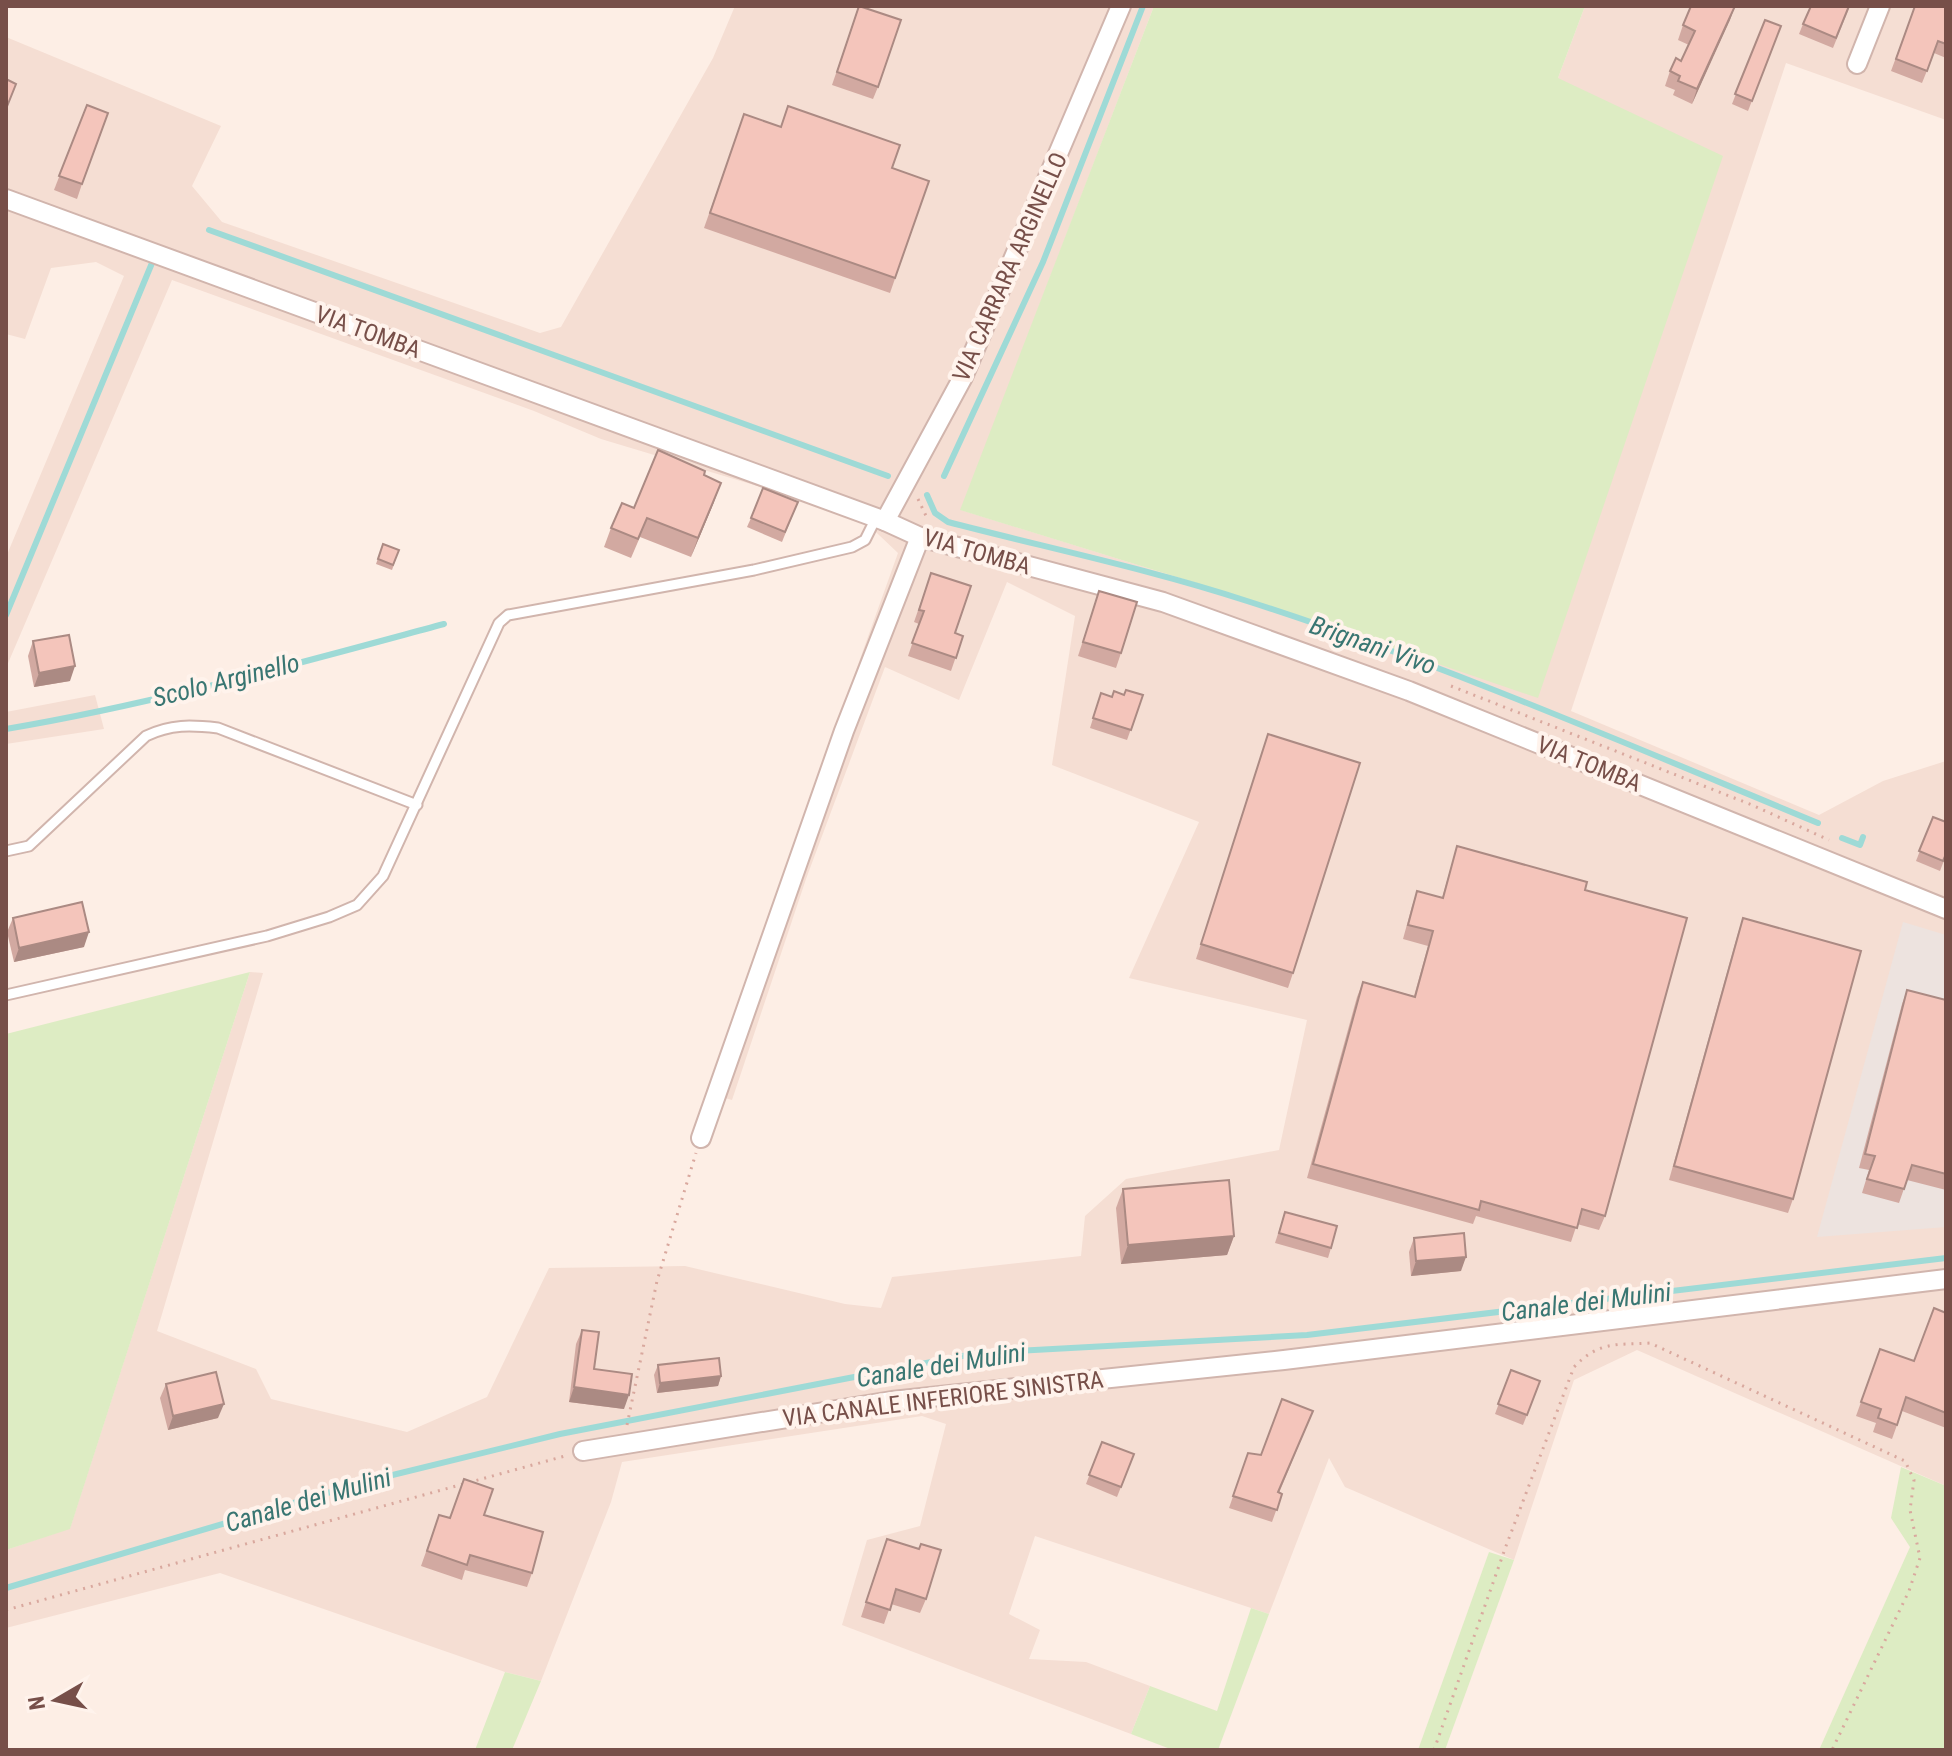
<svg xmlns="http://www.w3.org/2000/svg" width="1952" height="1756" viewBox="0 0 1952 1756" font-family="'Roboto Condensed',sans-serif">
<rect width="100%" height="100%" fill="#fdeee5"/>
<g fill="#f5ded3">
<path d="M735 6H1154L961 510 1251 600 1558 78 1585 6H1946V120L1786 63 1571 711 1819 815 1883 781 1946 761V1486L1637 1350 1574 1380 1514 1560 1345 1487 1329 1458 1269 1614 1035 1536 1009 1614 1040 1630 1029 1659 1086 1662 1150 1686 1131 1734 842 1625 867 1540 920 1526 946 1424 922 1416 622 1462 611 1502 541 1681 505 1672 220 1573 6 1628V1550L70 1528 250 972 263 973 157 1331 256 1369 271 1399 407 1432 487 1397 549 1268 685 1266 845 1304 881 1308 892 1277 1081 1256 1085 1216 1126 1179 1279 1150 1307 1020 1129 978 1199 822 1052 765 1075 616 1007 582 959 700 885 667 806 879 732 1100 711 1094 765 924 898 553 860 517 601 439 534 411 172 280 6 668V557L124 276 96 262 51 268 25 339 6 334V37L221 126 192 186 222 222 540 333 561 327 713 58Z"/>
<path d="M95 695 104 729 6 744V712Z"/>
</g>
<path fill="#ede3df" d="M1903 922 1946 935V1227L1817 1237Z"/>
<g fill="#ddecc3">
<path d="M1154 6H1585L1558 78 1723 156 1538 698 1251 600 960 510Z"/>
<path d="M250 972 70 1529 6 1550V1034Z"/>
<path d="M1901 1467 1946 1486V1750H1819L1910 1547 1891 1518Z"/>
<path d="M1489 1552 1514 1560 1445 1750H1418Z"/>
<path d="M1251 1608 1269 1614 1218 1750H1173L1131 1734 1150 1686 1217 1711Z"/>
<path d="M505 1672 541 1681 512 1750H475Z"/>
</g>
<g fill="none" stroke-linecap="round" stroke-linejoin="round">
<g stroke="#9edad6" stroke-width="6">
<path d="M209 230 888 476"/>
<path d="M944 476 1043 262 1143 6"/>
<path d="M927 495 935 513 948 522C1048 548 1149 569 1247 601 1441 663 1629 745 1818 823"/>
<path d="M6 615 152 263"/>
<path d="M6 729C154 704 299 663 444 624"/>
<path d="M1842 838 1860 845 1863 837"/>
<path d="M6 1588 368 1481 560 1434 978 1353 1307 1335 1946 1258"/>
</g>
<g stroke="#d1b5ad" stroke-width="13">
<g id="lane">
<path d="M6 851 29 846 146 736C171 724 191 725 218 728L417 805"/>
<path d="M6 995 267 936 329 917 357 905 383 876 499 623 508 615 754 570 852 547 865 540 876 518"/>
</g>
</g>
<g stroke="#d1b5ad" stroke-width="22">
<g id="street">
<path d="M1857 64 1880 6"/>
<path d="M6 199 885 521 920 537 1163 602 1409 691 1946 909"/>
<path d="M885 521 963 377 1121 6"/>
<path d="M701 1138 844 731 920 537"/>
<path d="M583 1451 892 1401 1284 1360 1946 1279"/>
</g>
</g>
<g stroke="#d9a89e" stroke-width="3" stroke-dasharray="2 6" stroke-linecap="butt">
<path d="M918 499 928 520"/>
<path d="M1451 686 1752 805 1829 840"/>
<path d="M627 1425 657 1281 696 1153"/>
<path d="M6 1610 565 1456"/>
<path d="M1434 1750 1506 1546 1574 1367C1599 1341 1616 1345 1650 1343L1905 1461 1914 1480 1910 1510 1920 1558 1909 1591 1832 1750"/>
</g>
<use href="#lane" stroke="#fff" stroke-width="9"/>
<use href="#street" stroke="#fff" stroke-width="18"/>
</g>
<g fill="#d2a9a1">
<path d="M859 6 878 87 873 99 832 85Z"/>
<path d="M1735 6 1692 104 1673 95 1675 90 1665 86 1670 71 1681 61 1689 45 1678 40 1683 25Z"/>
<path d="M1850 6 1833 48 1799 34 1803 24Z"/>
<path d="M1915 6H1946V58L1934 53 1922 83 1891 71Z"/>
<path d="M1765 20 1781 26 1748 111 1732 104Z"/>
<path d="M87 105 82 184 77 199 54 190Z"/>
<path d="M744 114 929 181 890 293 704 228Z"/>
<path d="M704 475 714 502 691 557 640 537 631 558 604 547 611 528 634 508Z"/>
<path d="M798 502 782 542 747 527 751 518Z"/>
<path d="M383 544 399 550 392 570 376 564Z"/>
<path d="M931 573 955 633 963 636 951 671 908 656 919 624 914 622Z"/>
<path d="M1099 591 1121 653 1116 668 1078 656Z"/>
<path d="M33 641 70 681 34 687 28 656Z"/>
<path d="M1101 693 1112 697 1124 695H1143L1127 740 1090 728Z"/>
<path d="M1268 734 1293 973 1288 988 1196 959Z"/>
<path d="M1933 817 1946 855 1940 871 1916 861Z"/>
<path d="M1457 846 1585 890 1605 1216 1599 1230 1577 1224 1571 1242 1476 1216 1473 1224 1307 1178 1357 997 1363 982 1414 996 1428 946 1403 939 1412 906 1417 891 1442 898Z"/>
<path d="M13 918 84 947 14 962 7 932Z"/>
<path d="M1743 918 1793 1199 1788 1213 1669 1180 1738 933Z"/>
<path d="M1907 990 1946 1000V1190L1907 1180 1899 1203 1862 1193 1869 1170 1859 1168 1902 1004Z"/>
<path d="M1123 1189 1234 1236 1227 1255 1121 1264 1116 1208Z"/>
<path d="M1285 1212 1331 1248 1328 1258 1275 1243Z"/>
<path d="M1414 1238 1461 1271 1411 1276 1409 1252Z"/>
<path d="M1946 1313V1428L1902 1411 1892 1439 1873 1432 1876 1423 1856 1416 1880 1349 1914 1361Z"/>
<path d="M582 1330 594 1369 624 1409 569 1402 576 1344Z"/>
<path d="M658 1365 721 1376 718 1386 657 1393 654 1375Z"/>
<path d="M1511 1370 1540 1381 1523 1425 1495 1414Z"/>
<path d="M166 1384 218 1418 168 1430 160 1398Z"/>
<path d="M1313 1411 1279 1493 1282 1494 1272 1522 1229 1508 1248 1453 1261 1455Z"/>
<path d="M1102 1442 1134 1454 1117 1497 1086 1484Z"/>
<path d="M439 1515 450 1518 484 1515 532 1573 527 1587 465 1570 462 1580 421 1566Z"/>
<path d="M882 1553 926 1599 920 1613 891 1604 884 1624 861 1617Z"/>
</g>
<g fill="#ab8a83">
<path d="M1735 6 1730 20 1692 104 1697 89Z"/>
<path d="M721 483 714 502 691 557 698 538Z"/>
<path d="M75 666 70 681 34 687 39 673Z"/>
<path d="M89 932 84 947 14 962 19 948Z"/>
<path d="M1234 1236 1227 1255 1121 1264 1128 1245Z"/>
<path d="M1466 1257 1461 1271 1411 1276 1416 1261Z"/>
<path d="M721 1376 718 1386 657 1393 660 1383Z"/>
<path d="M574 1387 629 1395 624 1409 569 1402Z"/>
<path d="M224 1404 218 1418 168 1430 173 1416Z"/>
</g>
<g fill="#f4c5bb" stroke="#ab8a83" stroke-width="2">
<path d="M859 6 901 20 878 87 837 72Z"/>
<path d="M1691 6H1735L1697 89 1678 81 1680 76 1670 71 1676 58 1681 61 1695 31 1683 25Z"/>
<path d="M1811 6H1849L1836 38 1803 24Z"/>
<path d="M1915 6H1946V44L1938 41 1927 71 1896 59Z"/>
<path d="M1765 20 1781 26 1752 101 1735 94Z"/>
<path d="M6 79 16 84 6 109Z"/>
<path d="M87 105 108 113 82 184 59 176Z"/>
<path d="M788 106 900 145 892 168 929 181 895 278 710 213 744 114 781 127Z"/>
<path d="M658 450 705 471 704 475 721 483 698 538 647 518 638 539 611 528 622 503 634 508Z"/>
<path d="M763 488 798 502 785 532 751 518Z"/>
<path d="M383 544 399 550 393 565 378 559Z"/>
<path d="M931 573 971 586 955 633 963 636 956 658 912 643 924 611 919 610Z"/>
<path d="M1099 591 1137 602 1121 653 1083 642Z"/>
<path d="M69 635 75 666 39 673 33 641Z"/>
<path d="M1126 690 1143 695 1131 730 1093 718 1101 693 1112 697 1114 691 1124 695Z"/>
<path d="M1268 734 1360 763 1293 973 1201 944Z"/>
<path d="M1933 817 1946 822V854L1943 861 1919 851Z"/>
<path d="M1457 846 1587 882 1585 890 1687 918 1605 1216 1582 1209 1577 1228 1481 1201 1479 1210 1313 1164 1363 982 1415 997 1433 931 1408 925 1417 891 1443 898Z"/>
<path d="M82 902 89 932 19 948 13 918Z"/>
<path d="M1743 918 1861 951 1793 1199 1674 1166Z"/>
<path d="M1907 990 1946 1000V1174L1912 1165 1904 1189 1867 1179 1875 1156 1865 1154Z"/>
<path d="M1229 1180 1234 1236 1128 1245 1123 1189Z"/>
<path d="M1285 1212 1337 1226 1331 1248 1279 1233Z"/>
<path d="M1464 1233 1466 1257 1416 1261 1414 1238Z"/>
<path d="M1934 1308 1946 1313V1413L1906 1397 1897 1425 1878 1418 1881 1409 1861 1402 1880 1349 1914 1361Z"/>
<path d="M582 1330 599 1332 594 1369 632 1374 629 1395 574 1387Z"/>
<path d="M719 1358 721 1376 660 1383 658 1365Z"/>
<path d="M1511 1370 1540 1381 1527 1415 1498 1404Z"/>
<path d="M216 1372 224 1404 173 1416 166 1384Z"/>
<path d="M1282 1399 1313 1411 1278 1492 1282 1494 1277 1510 1233 1496 1248 1453 1261 1455Z"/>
<path d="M1102 1442 1134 1454 1121 1487 1089 1475Z"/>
<path d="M464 1479 493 1489 484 1515 543 1532 532 1573 470 1555 467 1565 427 1551 439 1515 450 1518Z"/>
<path d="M887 1539 919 1549 921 1544 941 1550 926 1599 896 1589 890 1610 866 1602Z"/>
</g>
<g text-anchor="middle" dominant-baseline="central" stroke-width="8" stroke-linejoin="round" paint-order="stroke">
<g font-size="24" fill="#774f49" stroke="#fff3ec">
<text transform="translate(1010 267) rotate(-66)">VIA CARRARA ARGINELLO</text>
<text transform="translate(368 332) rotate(20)">VIA TOMBA</text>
<text transform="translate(977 552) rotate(16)">VIA TOMBA</text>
<text transform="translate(1589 764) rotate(22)">VIA TOMBA</text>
<text transform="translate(943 1399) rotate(-7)">VIA CANALE INFERIORE SINISTRA</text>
</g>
<g font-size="26" font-style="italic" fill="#397672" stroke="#fff3ec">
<text transform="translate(1373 645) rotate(19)">Brignani Vivo</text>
<text transform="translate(226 680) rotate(-14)">Scolo Arginello</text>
<text transform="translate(1586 1302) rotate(-7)">Canale dei Mulini</text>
<text transform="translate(941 1365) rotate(-9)">Canale dei Mulini</text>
<text transform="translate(308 1500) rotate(-16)">Canale dei Mulini</text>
</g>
</g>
<rect width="1952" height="1756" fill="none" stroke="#774f49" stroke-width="16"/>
<g transform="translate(56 1700) rotate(261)" stroke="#fff3ec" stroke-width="6" paint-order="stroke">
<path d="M0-6L14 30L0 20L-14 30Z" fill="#774f49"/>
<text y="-12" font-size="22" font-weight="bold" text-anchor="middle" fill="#774f49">N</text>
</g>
</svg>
